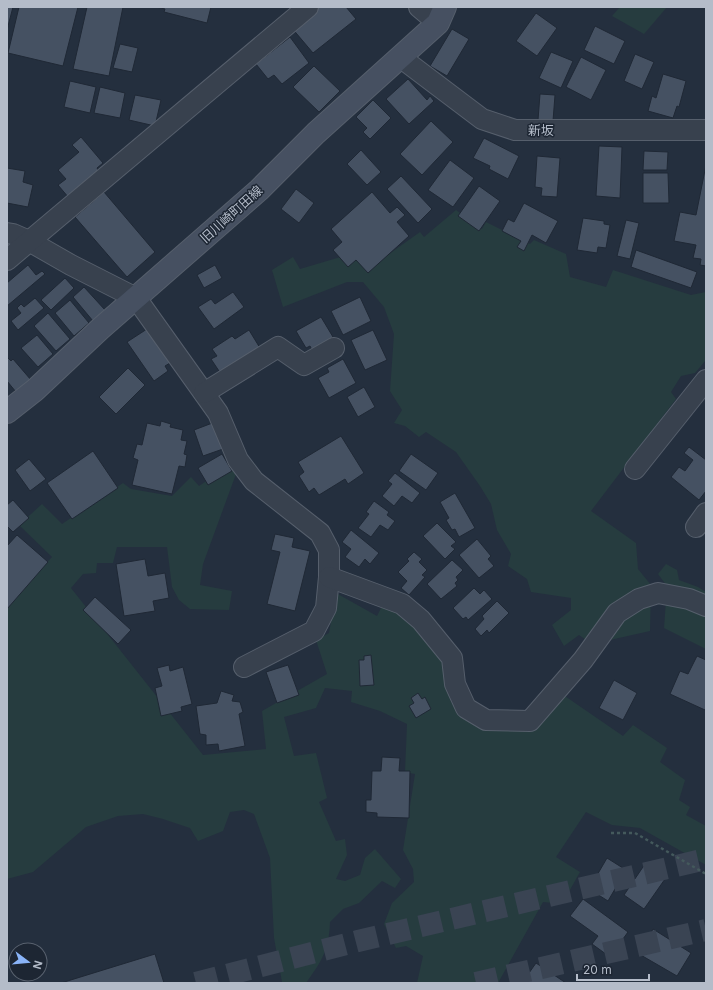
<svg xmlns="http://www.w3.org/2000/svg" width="713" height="990" viewBox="0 0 713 990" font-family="Inter,'Noto Sans JP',sans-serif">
<rect width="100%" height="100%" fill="#242f3e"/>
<g fill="#263c3f">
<path d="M620 7H667L644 34 612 16Z"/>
<path d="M456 210 482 229 486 222 530 244 534 240 566 254 570 277 606 287 613 270 691 295 706 292V360L695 373 681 376 671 392 676 399 591 511 636 543 638 569 651 585 650 631 592 644 579 635 564 646 552 625 571 610V598L531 592 527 579 508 566 511 554 497 530 491 504 480 486 456 452 426 432 419 437 405 426 394 423 402 410 390 391 394 334 384 307 363 282H347L283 307 272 270 293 257 300 269 344 256 361 259 368 269 420 232 424 237Z"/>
<path d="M229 466 236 474 203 564 200 585 232 591 229 610 190 609 179 600 172 587 167 547H117L113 563H97L96 573 83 574 71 588 203 755 266 749 262 711 327 674 316 640 329 633 336 593 377 616 383 604 416 622 437 649 446 672 451 702 463 715 524 711 550 699 559 692 623 736 633 725 667 748 660 762 685 780 679 800 690 807 686 815 706 826V865L640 828 612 825 586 812 556 857 580 872 562 904 543 902 498 983H417L423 956 406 946 396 948 384 924 392 903 414 882 413 869 403 850 415 774 405 772 407 724 380 711 351 702 352 691 325 688 316 708 284 717 294 756 316 753 327 798 319 802 336 841 345 839 347 855 336 879 345 881 360 875 365 858 375 849 401 879 395 888 382 881 359 903 343 909 330 922C329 950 322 961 306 983H283L282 982 274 938 270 858 254 814 244 810 230 812 223 831 198 841 190 828 163 819 143 814 118 816 86 827 33 872 7 879V604L52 557 19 525 42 504 62 524 123 483 131 489 172 496 191 477 199 486Z"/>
<path d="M666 564 677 570 679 580 698 587 706 592V649L664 628 667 586 658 574Z"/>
</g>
<g fill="#455162" stroke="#1f2835">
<path d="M7 7H13L7 30Z"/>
<path d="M19 7H78L63 66 8 53Z"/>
<path d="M87 7H123L109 76 73 69Z"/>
<path d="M156 7H211L207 23 164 12 165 9Z"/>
<path d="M316 7H346L356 19 313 53 291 27Z"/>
<path d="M536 13 557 28 537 56 516 41Z"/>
<path d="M595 26 625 41 614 64 584 50Z"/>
<path d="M452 29 469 39 447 76 430 66Z"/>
<path d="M290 37 309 63 282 84 274 75 268 79 256 64Z"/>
<path d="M120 44 138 48 132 72 113 68Z"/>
<path d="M551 52 573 61 561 88 539 78Z"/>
<path d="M635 54 654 62 642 89 624 81Z"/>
<path d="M581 57 606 70 591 100 566 87Z"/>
<path d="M314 66 340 91 319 112 293 87Z"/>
<path d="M663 74 686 81 679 107 677 106 673 118 648 111 652 96 656 98Z"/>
<path d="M408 79 427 100 430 96 434 101 409 124 386 99Z"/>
<path d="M70 81 96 87 90 113 64 107Z"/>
<path d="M100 87 125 93 120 118 94 113Z"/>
<path d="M540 94 555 95 553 121 538 120Z"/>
<path d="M135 95 161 100 155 126 129 120Z"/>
<path d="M373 100 391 118 370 139 363 132 367 128 356 117Z"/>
<path d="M431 121 453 142 422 175 400 154Z"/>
<path d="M81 137 103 163 97 168 100 173 69 198 58 185 66 179 58 170 79 152 72 145Z"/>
<path d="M484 138 519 156 508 179 489 169 490 166 473 158Z"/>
<path d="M599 146 622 147 620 198 596 196Z"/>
<path d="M361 150 381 172 367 185 347 164Z"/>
<path d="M644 151 668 152 667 170H643Z"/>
<path d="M537 156 560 158 557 197 541 196 542 188 535 187Z"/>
<path d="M450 160 474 178 453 207 428 190Z"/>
<path d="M706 165V266L700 265 701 259 693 258 696 245 674 241 680 212 696 215Z"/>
<path d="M7 168 25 171 23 182 33 185 28 207 7 203Z"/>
<path d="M643 173H668L669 203H643Z"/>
<path d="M401 176 432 209 418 223 387 189Z"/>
<path d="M479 186 500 201 479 231 458 216Z"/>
<path d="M296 189 314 203 299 223 281 209Z"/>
<path d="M104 192 155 252 127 277 75 217Z"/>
<path d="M372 192 390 213 397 207 405 215 397 222 409 236 368 273 356 260 348 267 333 250 342 242 331 229Z"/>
<path d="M524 203 558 221 546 243 532 235 524 251 517 247 521 241 502 231 508 219 514 222Z"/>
<path d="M583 218 604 221V224L610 225 606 248 598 247 597 253 577 250Z"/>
<path d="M626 220 639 223 630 259 617 256Z"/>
<path d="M636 250 697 272 691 288 631 267Z"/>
<path d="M28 265 36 275 42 271 45 274 7 306V283Z"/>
<path d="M215 265 222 278 204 288 197 275Z"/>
<path d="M65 278 74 288 51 310 41 300Z"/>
<path d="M84 287 105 310 93 321 73 297Z"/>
<path d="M233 292 244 307 214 329 198 307 211 299 215 304Z"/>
<path d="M360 297 371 321 343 335 331 311Z"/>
<path d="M35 298 44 308 18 330 11 321 21 313 17 308 21 304 24 307Z"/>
<path d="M70 300 89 323 74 336 55 313Z"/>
<path d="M48 313 70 339 56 351 34 326Z"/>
<path d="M321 317 333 337 328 340 314 354 310 346 306 348 296 331Z"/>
<path d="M147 329 170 363 165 366 168 371 154 381 127 342Z"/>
<path d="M249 330 260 348 221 374 211 359 217 356 212 349 232 336 235 339Z"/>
<path d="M373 330 387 360 365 370 351 340Z"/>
<path d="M37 335 53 354 38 367 21 348Z"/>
<path d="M7 357 11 361 13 359 31 380 16 392 7 381Z"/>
<path d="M343 359 356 383 329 398 318 378 329 372 327 368Z"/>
<path d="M128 368 145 385 116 414 99 397Z"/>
<path d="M364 387 375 407 358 417 347 397Z"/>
<path d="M161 421 171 424 170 427 183 430 181 440 187 441 184 454 187 455 185 467 179 466 172 494 132 485 138 460 133 458 137 444 142 445 147 423 160 426Z"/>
<path d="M215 422 223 449 203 456 194 430Z"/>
<path d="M341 436 364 473 348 484 345 479 319 495 314 488 309 492 299 476 304 472 298 462Z"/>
<path d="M689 447 706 460V491L699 500 671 477 679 467 685 471 693 460 684 453Z"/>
<path d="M93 451 118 488 72 519 47 483Z"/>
<path d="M222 454 232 471 208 485 198 468Z"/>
<path d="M411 454 438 473 426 490 399 471Z"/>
<path d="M29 459 46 479 30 491 15 470Z"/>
<path d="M395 473 420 493 412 503 402 496 394 506 382 496 392 484 388 481Z"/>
<path d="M455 493 475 528 459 537 455 529 452 530 446 520 449 518 440 502Z"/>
<path d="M13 500 29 518 13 532 7 526V505Z"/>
<path d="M374 501 389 512 387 515 395 521 388 530 380 525 371 537 358 528 369 514 366 512Z"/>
<path d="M437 523 456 542 451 546 455 549 445 559 423 536Z"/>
<path d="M351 530 379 553 370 564 365 559 359 567 345 557 351 549 342 542Z"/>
<path d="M275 534 294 538 292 547 310 551 295 611 267 604 280 552 271 550Z"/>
<path d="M17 535 48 562 7 609V546Z"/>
<path d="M477 539 491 556 488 559 494 566 479 578 459 555Z"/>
<path d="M414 552 422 559 419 562 427 570 422 575 425 577 409 595 401 588 407 581 398 572 409 561 407 559Z"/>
<path d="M145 559 148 576 165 573 169 598 153 601 155 611 124 616 116 564Z"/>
<path d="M452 560 463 570 456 577 458 580 455 583 457 586 441 599 427 584Z"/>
<path d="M474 588 480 594 484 590 492 599 468 620 466 617 463 619 453 608Z"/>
<path d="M95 597 131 630 118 644 83 610Z"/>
<path d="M497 601 509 613 489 633 487 630 481 636 475 629 484 619 482 616Z"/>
<path d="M371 655 374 685 360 686 359 660H364V656Z"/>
<path d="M697 656 706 660V707L705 710 670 694 680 671 688 674Z"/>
<path d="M169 665 170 671 183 667 192 704 181 707 182 711 161 716 155 688 162 686 157 668Z"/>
<path d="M288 665 299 695 277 703 266 672Z"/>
<path d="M614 680 637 693 623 720 599 708Z"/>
<path d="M221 691 234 695 232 701 240 702 243 712 239 714 245 746 219 751 218 744 206 745V735L200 734 196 706 217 703Z"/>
<path d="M418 693 422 699 425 697 431 709 416 718 409 706 414 703 411 698Z"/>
<path d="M382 757 400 758 399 771H410L409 818 377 817V813L366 812V800H371L372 771H381Z"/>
<path d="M607 858 626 870 608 901 589 889Z"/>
<path d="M645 864 665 879 644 909 624 895Z"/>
<path d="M583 899 628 932 610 957 592 944 598 936 570 916Z"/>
<path d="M653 929 691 953 677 976 639 954Z"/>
<path d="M155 954 164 983H61Z"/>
<path d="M536 963 566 983H522Z"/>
</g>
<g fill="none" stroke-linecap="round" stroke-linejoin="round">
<g stroke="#3a4453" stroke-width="22" stroke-dasharray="22 11" stroke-linecap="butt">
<path d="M196 983 358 941 706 859"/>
<path d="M476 983 706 930"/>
</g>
<g stroke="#565f6c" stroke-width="22">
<g id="street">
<path d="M419 7 438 23"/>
<path d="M400 57 482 119 515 130H706"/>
<path d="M7 233 13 234 29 241 71 265 136 298 218 413 238 460 254 481 320 533 329 550V577L326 608 314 631 244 667"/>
<path d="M7 260 308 7"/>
<path d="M204 393 278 347 304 365 334 348"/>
<path d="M635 469 706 380"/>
<path d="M696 527 706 513"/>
<path d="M329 577 402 604 421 620 452 658 455 684 466 708 486 720 530 721 583 660 617 613 639 599 658 593 689 599 706 606"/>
</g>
</g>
<g stroke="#565f6c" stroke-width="24">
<path id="secondary" d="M7 412 35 390 100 329 259 190 316 133 438 23 445 7"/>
</g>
<path stroke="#44595c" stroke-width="2.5" stroke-dasharray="3 3" stroke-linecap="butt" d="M611 833H635L706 874"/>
<use href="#street" stroke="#38414e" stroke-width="20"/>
<use href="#secondary" stroke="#465061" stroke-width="22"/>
</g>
<g text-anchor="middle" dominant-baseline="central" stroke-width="3" stroke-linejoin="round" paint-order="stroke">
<g font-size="13" fill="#b4bcc9" stroke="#1d2633">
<text x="541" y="130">新坂</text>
<text transform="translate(231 214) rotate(-42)">旧川崎町田線</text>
</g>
</g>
<rect width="713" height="990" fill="none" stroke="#b4bcc9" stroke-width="16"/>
<g transform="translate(28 962) rotate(106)"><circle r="19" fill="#1d2633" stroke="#59626f"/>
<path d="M0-3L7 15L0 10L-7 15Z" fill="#8ab4f8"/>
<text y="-6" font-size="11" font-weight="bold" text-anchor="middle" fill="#b4bcc9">N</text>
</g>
<path d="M577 974v6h72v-6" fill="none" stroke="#b4bcc9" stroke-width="2"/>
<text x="583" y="974" font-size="12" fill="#b4bcc9" stroke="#1d2633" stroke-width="3" paint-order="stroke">20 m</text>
</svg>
